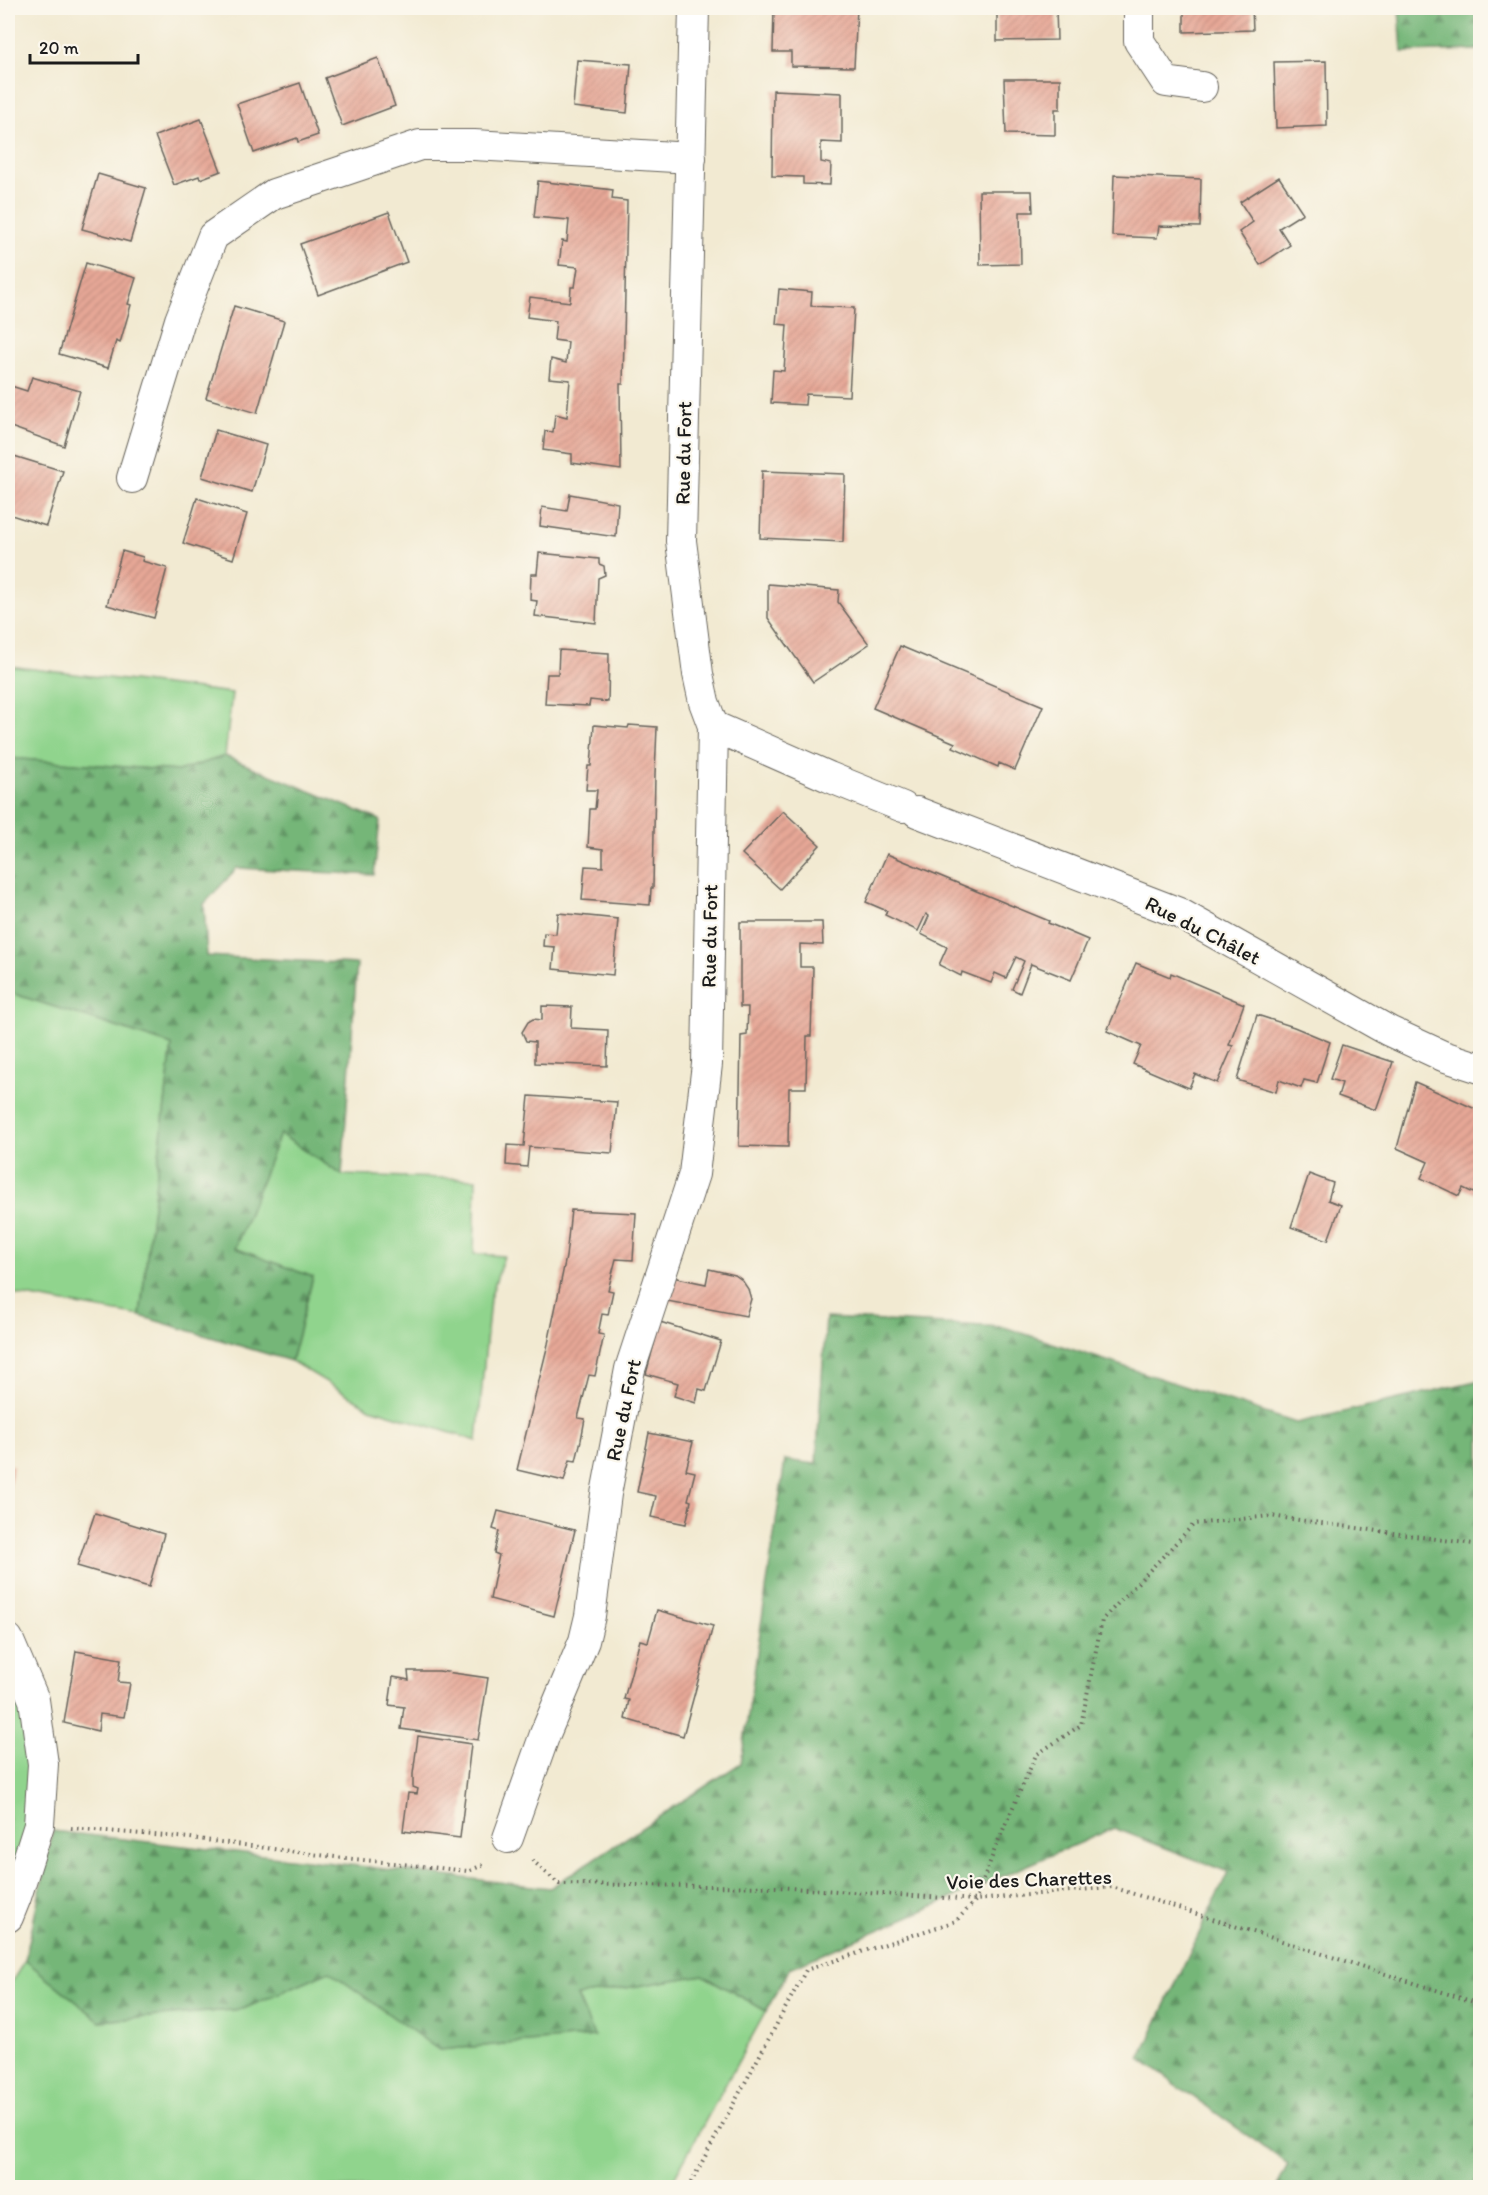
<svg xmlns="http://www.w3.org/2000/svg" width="1488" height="2195" viewBox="0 0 1488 2195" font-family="Itim,sans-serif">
<defs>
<pattern id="forest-firs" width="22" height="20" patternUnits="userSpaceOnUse" patternTransform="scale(1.5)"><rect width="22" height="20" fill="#74b678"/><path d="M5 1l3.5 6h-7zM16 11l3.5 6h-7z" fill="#5e9362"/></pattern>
<pattern id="building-hatch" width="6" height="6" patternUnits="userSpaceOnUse" patternTransform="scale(1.5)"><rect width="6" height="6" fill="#e6a796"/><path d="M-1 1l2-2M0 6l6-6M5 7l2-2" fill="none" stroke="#c58f81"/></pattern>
</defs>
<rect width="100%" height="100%" fill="#fbf7ec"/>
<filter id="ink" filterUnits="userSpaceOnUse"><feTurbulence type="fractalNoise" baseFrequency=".0167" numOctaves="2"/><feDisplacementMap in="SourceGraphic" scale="12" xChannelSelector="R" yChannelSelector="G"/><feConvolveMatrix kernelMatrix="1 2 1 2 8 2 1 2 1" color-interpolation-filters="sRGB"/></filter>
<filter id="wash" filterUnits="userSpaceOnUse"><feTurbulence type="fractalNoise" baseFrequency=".008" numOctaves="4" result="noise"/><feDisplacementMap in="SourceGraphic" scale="24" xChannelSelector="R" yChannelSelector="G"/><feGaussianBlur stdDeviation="1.35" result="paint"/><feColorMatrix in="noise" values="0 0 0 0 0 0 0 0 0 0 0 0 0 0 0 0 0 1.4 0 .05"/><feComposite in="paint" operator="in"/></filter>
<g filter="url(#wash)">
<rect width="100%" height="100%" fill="#f2ead2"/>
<g fill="#90d48d" stroke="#567854" stroke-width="1.5">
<path d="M8 666 232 693 225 756 178 771 8 758Z"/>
<path d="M8 992 172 1045 140 1316 8 1293Z"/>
<path d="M280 1133 342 1175 476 1179 474 1254 504 1256 490 1299 477 1441 370 1408 291 1361 313 1277 235 1249Z"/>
<path d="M8 1663 25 1703 32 1756 27 1828 8 1888Z"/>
<path d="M25 1960 100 2021 243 2009 329 1971 439 2050 594 2036 577 1996 703 1975 766 2011 669 2187 8 2188V1988Z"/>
</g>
<g fill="url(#forest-firs)" stroke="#48694a" stroke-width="1.5">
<path d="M1399 8H1480V50L1402 52Z"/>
<path d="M225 756 380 820 374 875 237 868 204 904 207 956 357 964 342 1175 280 1134 235 1248 313 1277 291 1361 140 1316 172 1045 8 992V758L178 771Z"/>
<path d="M826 1318 1004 1327 1296 1423 1480 1380V2187H1277L1288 2164 1140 2059 1228 1872 1114 1828 790 1968 766 2011 703 1975 577 1996 594 2036 439 2050 329 1971 243 2009 100 2021 25 1960 53 1831 550 1888 741 1763 785 1460 816 1464Z"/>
</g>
<g id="blocks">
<g fill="url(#building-hatch)">
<path d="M774 8H857L854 67 791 66V52H773Z"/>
<path d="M997 8H1056L1057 40 997 41Z"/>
<path d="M1184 8H1252L1253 30 1184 32Z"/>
<path d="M378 58 395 106 342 126 325 78Z"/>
<path d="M577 60 631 64 627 113 573 107Z"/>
<path d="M1326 61 1327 126 1276 128 1274 62Z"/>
<path d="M1004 79H1060V109H1055V135L1006 134Z"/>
<path d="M300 83 318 135 298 142 297 138 254 153 237 104Z"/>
<path d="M773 90 842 93V143L821 142V162L831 164 830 185 803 184V177L772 176Z"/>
<path d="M201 119 221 171 200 179 199 176 174 185 155 136Z"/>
<path d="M98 174 146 188 130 242 82 229Z"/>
<path d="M1114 175 1201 179 1200 227 1159 226 1157 238 1112 236Z"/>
<path d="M1279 177 1303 213 1279 228 1290 245 1260 265 1239 232 1253 222 1240 202Z"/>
<path d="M538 181 613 190 612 199 627 201 623 384H620L621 470 572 463V454L543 450 545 431 553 432 555 414 567 417 570 380 549 378 551 359 566 363 568 342 554 340 556 321 527 317 530 297 570 302 571 287H575L578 267 559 265 562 241 567 242 569 220 534 217Z"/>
<path d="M979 191H1032L1033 212H1020L1021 264 980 265Z"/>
<path d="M389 212 407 262 318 295 300 244Z"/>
<path d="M86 263 136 278 128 304 131 305 120 343 116 341 108 368 59 354Z"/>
<path d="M779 289 812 292 811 306 854 308 849 396 806 394 805 405 771 403 773 370 784 371 787 325 776 324Z"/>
<path d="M234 306 284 321 257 413 206 398Z"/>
<path d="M32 377 80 391 64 446 8 426V385L27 391Z"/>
<path d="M216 430 266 445 252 492 202 477Z"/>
<path d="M14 456 63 471 46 526 8 514V478Z"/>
<path d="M762 471 845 474 843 542 760 538Z"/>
<path d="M570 494 618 503 616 537 540 526 542 507 567 511Z"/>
<path d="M197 498 247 514 233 559 183 543Z"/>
<path d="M122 551 143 557 142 561 167 568 154 618 107 605Z"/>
<path d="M539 553 599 559V564L604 566 605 575 598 578 596 623 535 616 537 601 530 600 531 574H537Z"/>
<path d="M768 584 839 590 838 602 869 644 813 682 768 618Z"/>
<path d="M900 646 1043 706 1015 770 999 763 998 767 953 747 955 743 873 708Z"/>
<path d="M559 650 609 653 608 702 590 700 589 706 545 704 547 674H558Z"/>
<path d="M594 725 628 728 629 725 657 727 655 774 653 888H651L650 905 582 900 585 866 603 867V849L588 847 590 809H595L597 790H586L588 766H591Z"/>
<path d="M783 811 820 845 780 889 742 854Z"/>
<path d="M887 854 1049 921 1048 923 1088 940 1071 980 1031 964 1020 993 1012 989 1024 961 1016 957 1006 978 995 973 991 983 962 972 961 976 939 965 947 947 921 934 929 916 926 914 918 931 885 915 887 911 866 902Z"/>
<path d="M558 913 618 919 613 975 553 969 555 947 543 946 544 933 556 934Z"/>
<path d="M740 922H822L823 945 800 944V967H813L811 1036H807L806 1088H789L788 1147 739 1146 741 1036 747 1035 748 1007H740Z"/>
<path d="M1136 963 1170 977 1171 973 1244 1004 1229 1045 1233 1046 1217 1083 1195 1074 1189 1088 1133 1064 1141 1046 1107 1031Z"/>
<path d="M542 1006 572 1007 571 1028 608 1030 607 1066 535 1063V1042L526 1041 522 1032 528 1022 533 1019 542 1020Z"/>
<path d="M1257 1015 1294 1027 1330 1042 1317 1083 1304 1080 1301 1088 1279 1080 1276 1092 1237 1080Z"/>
<path d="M1342 1045 1393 1062 1376 1110 1338 1096 1342 1083 1330 1079Z"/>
<path d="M1415 1082 1480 1111V1196L1463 1188 1459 1196 1421 1178 1428 1162 1397 1148Z"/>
<path d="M529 1096 617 1102 612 1153 529 1147 527 1167 506 1165 507 1145 524 1146Z"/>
<path d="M1309 1174 1333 1183 1328 1200 1341 1205 1328 1240 1291 1227Z"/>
<path d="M571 1210 636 1213 633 1260 616 1259 608 1290 613 1291 608 1315 602 1314 598 1334 604 1335 595 1376 589 1375 578 1418 585 1419 581 1440 576 1461 570 1460 564 1481 517 1470 548 1344 566 1257Z"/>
<path d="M709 1269 735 1275 742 1280 748 1289 751 1299 746 1316 667 1301 672 1277 706 1284Z"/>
<path d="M660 1322 721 1341 706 1391 699 1389 696 1403 674 1396 678 1383 646 1374Z"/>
<path d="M649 1433 693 1442 686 1470 695 1472 688 1500 691 1501 686 1524 651 1517 656 1496 637 1492Z"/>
<path d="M8 1465 13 1466 9 1493H8Z"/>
<path d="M498 1511 575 1530 554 1616 490 1599 499 1555 494 1553 499 1531 493 1529Z"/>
<path d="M95 1513 164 1534 149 1587 77 1566Z"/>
<path d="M657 1610 713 1626 683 1736 625 1719 629 1700 624 1699 640 1640 648 1642Z"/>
<path d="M76 1651 121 1659 118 1682 130 1683 124 1717 100 1714 98 1731 64 1723Z"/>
<path d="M408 1671H439L488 1678 478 1740 401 1729 404 1707 389 1705 393 1677 409 1680Z"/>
<path d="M418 1736 471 1744 460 1838 403 1831 408 1793 417 1794 418 1789 413 1787V1774Z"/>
</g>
</g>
</g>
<g filter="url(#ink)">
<use href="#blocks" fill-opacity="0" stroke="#67645c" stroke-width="1.5"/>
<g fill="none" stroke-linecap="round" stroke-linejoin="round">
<g stroke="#67645c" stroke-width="32">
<g id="street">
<path d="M1139 8V41L1166 82 1202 87"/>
<path d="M132 478 180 320 213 236 274 194 420 145H474L691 158"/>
<path d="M713 726 829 777 903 807"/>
<path d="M917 812 1179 913 1389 1031 1443 1056 1480 1068"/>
<path d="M8 1639 34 1700 43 1764 39 1825 16 1897 8 1917"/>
<path d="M508 1838 545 1734 584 1641 590 1616 606 1494 630 1369 694 1174 707 1064 713 726 704 702 698 674 681 541 694 8"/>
</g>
</g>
<g stroke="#67645c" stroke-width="4" stroke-dasharray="1.5 4.5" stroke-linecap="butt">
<path d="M71 1828 190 1838 335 1857 468 1871 486 1864"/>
<path d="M532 1860 559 1884 775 1887 976 1900 1112 1887 1480 2004"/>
<path d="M688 2188 806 1970 956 1921 976 1900 996 1846 1036 1755 1081 1725 1102 1620 1194 1524 1270 1516 1480 1545"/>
</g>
<use href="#street" stroke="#fff" stroke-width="30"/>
</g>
</g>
<g text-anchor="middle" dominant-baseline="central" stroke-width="4.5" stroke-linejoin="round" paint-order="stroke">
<g font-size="21" fill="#1c1c1c" stroke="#fbf7ec">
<text transform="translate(683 453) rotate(-89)">Rue du Fort</text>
<text transform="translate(1203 930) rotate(27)">Rue du Châlet</text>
<text transform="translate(709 936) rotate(-89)">Rue du Fort</text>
<text transform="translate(623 1410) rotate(-78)">Rue du Fort</text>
<text transform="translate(1029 1879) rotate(-2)">Voie des Charettes</text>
</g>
</g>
<rect width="1488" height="2195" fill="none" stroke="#fbf7ec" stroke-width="30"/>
<path d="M30 54v9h108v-9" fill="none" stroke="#1c1c1c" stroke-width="3"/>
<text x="39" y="54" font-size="18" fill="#1c1c1c" stroke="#fbf7ec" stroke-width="4.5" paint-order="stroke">20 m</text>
</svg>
